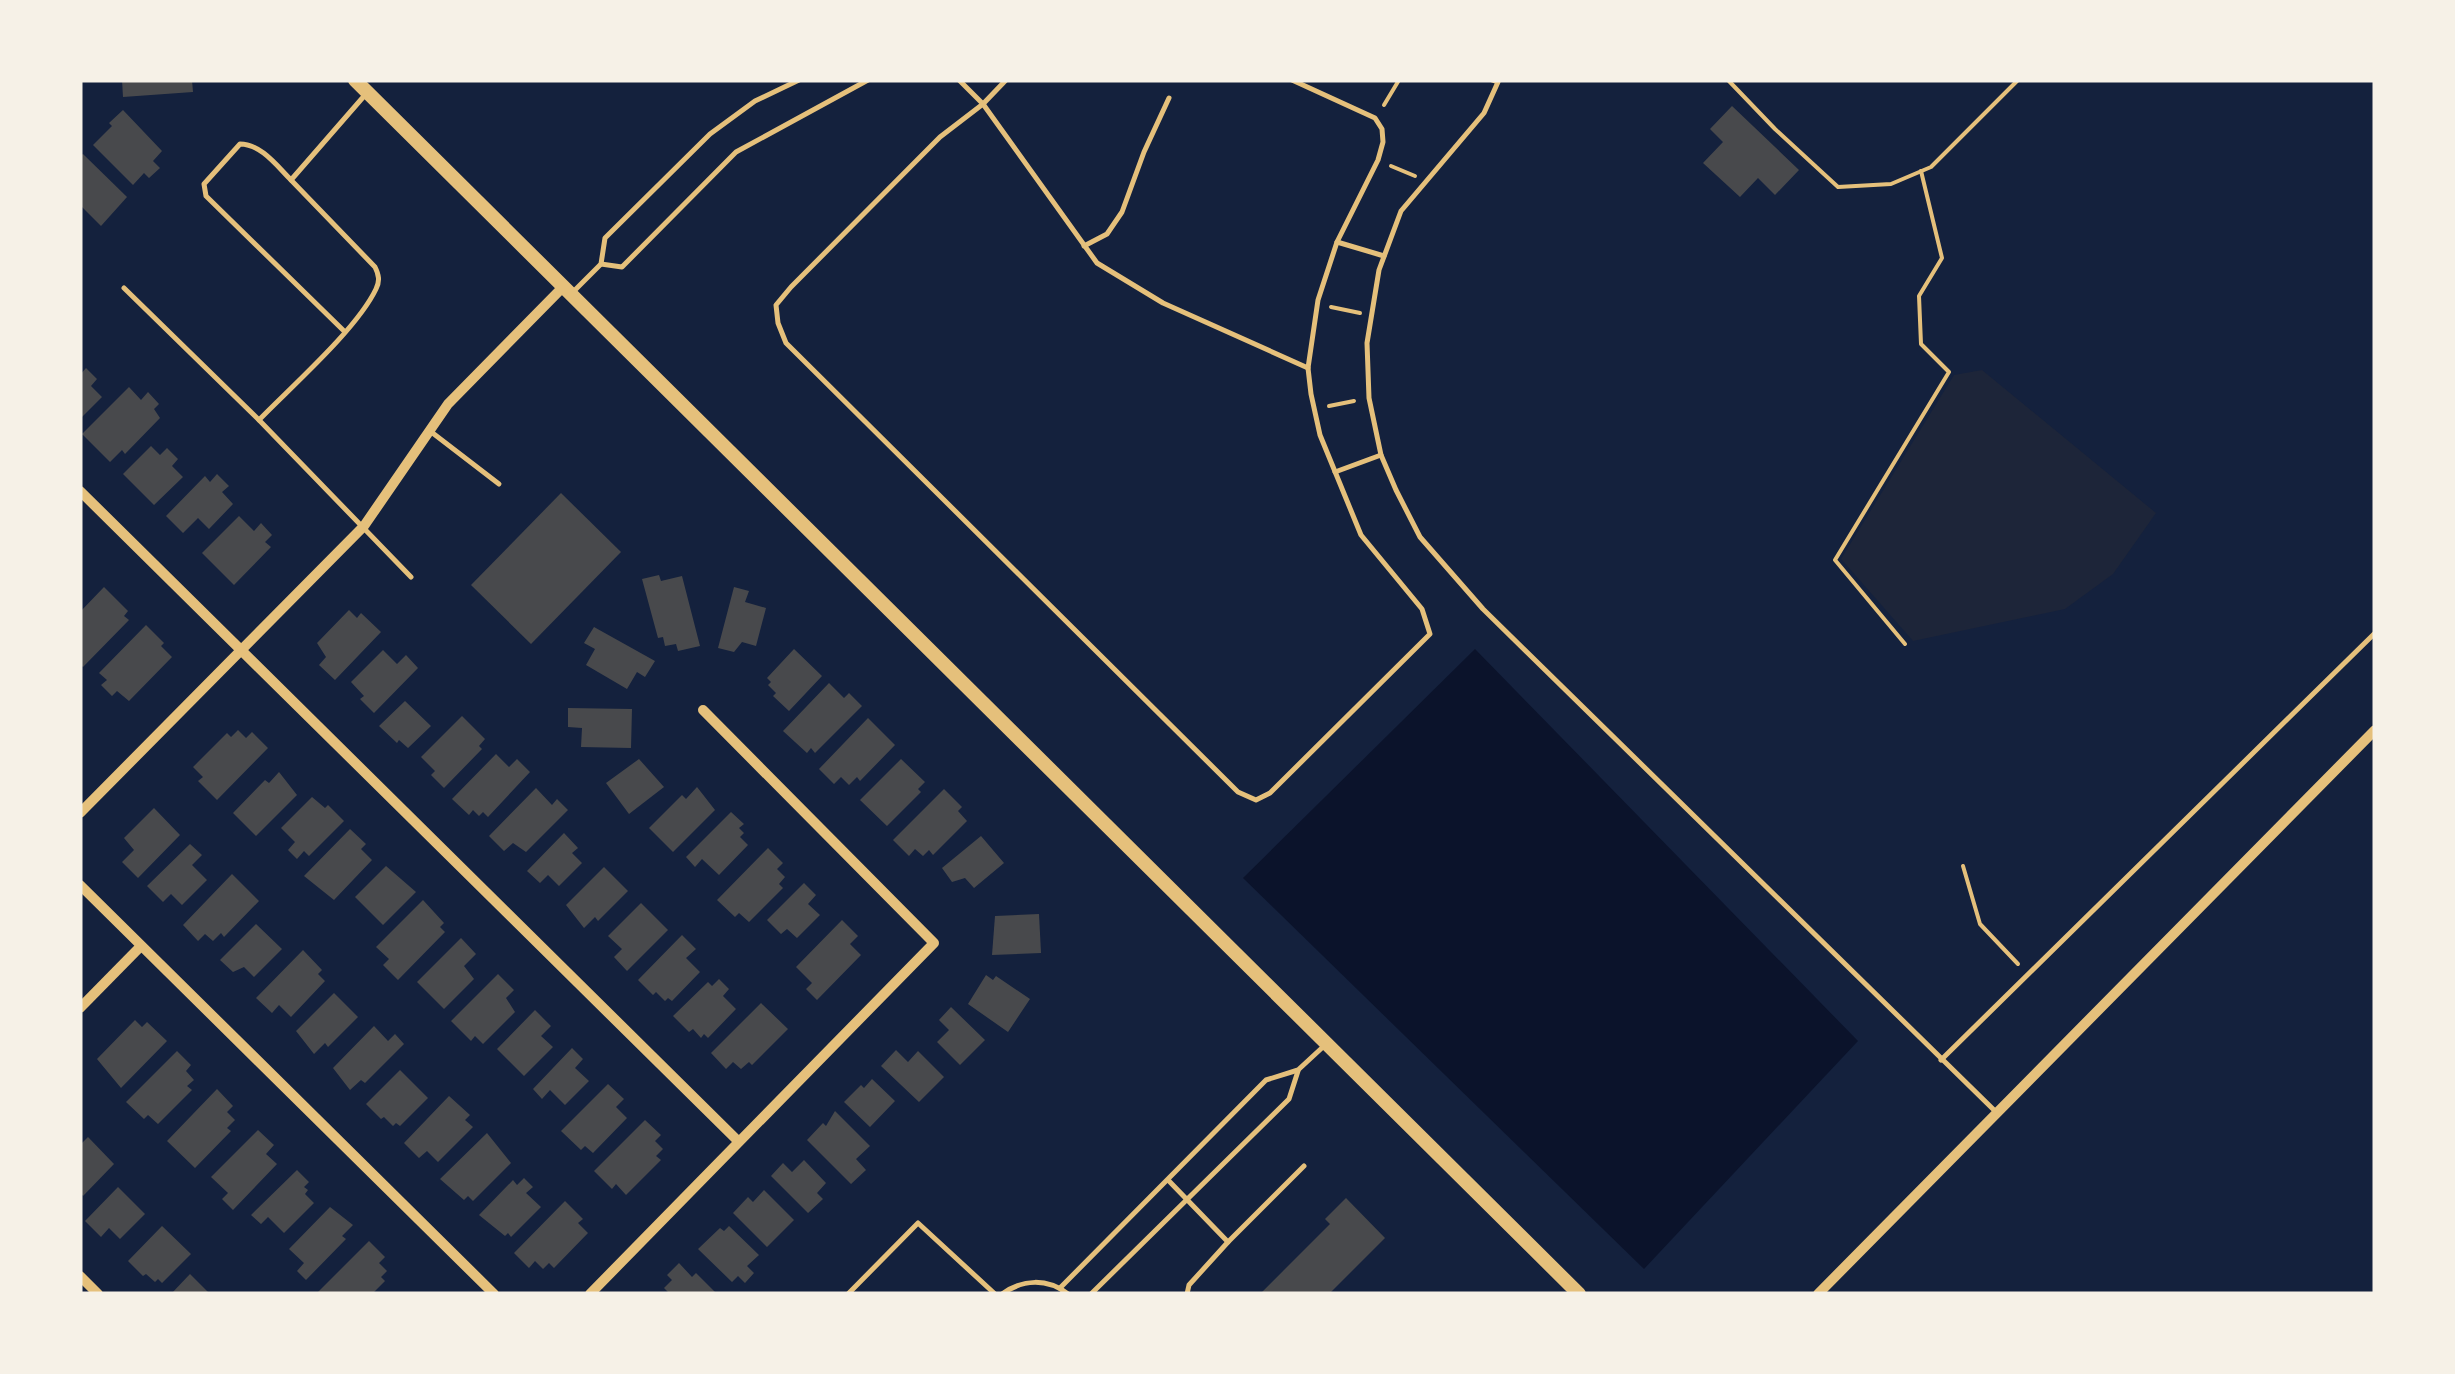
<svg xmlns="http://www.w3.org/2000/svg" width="2455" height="1374" viewBox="0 0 2455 1374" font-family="'Varela Round',sans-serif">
<rect width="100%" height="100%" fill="#14213d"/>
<path fill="#1d2539" d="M1982 370 2156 513 2113 574 2065 609 1913 641 1841 559 1954 375Z"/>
<path fill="#0b132b" d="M1475 649 1858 1041 1644 1269 1243 878Z"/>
<g fill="#48494c">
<path d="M122 80H192L193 92 123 97Z"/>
<path d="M1732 106 1799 170 1775 195 1758 178 1740 197 1703 163 1723 142 1710 129Z"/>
<path d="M123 110 162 151 153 161 160 168 149 178 144 173 133 185 93 145 112 126 109 123Z"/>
<path d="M83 154 127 197 101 226 80 205V156Z"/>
<path d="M86 368 97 379 91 386 102 397 80 419V375Z"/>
<path d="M129 387 141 400 148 392 159 404 154 409 160 418 125 454 122 450 110 462 82 434Z"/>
<path d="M151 446 160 455 167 448 178 459 172 466 183 477 154 505 123 474Z"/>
<path d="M217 474 229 486 222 492 233 504 209 529 198 518 183 533 166 516 205 476 210 482Z"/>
<path d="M561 493 621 552 531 644 471 585Z"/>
<path d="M239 516 254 531 261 523 272 535 265 542 271 547 234 585 202 553Z"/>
<path d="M659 575 661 581 682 576 700 646 678 651 676 644 665 646 663 637 658 638 642 579Z"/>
<path d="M104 587 128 611 124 616 129 620 83 667 80 664V612Z"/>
<path d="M734 587 749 591 745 602 766 608 756 646 742 642 734 652 718 648Z"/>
<path d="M349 610 357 618 361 613 381 632 335 680 319 665 326 657 317 643Z"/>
<path d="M146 625 164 643 161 646 172 657 129 701 117 691 112 696 101 685 107 680 99 673Z"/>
<path d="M594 627 655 661 645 677 637 672 627 689 586 665 595 649 584 643Z"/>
<path d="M794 649 822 676 789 711 773 696 776 693 768 685 771 682 767 678Z"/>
<path d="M383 650 397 664 406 655 418 668 374 713 360 699 364 696 351 682Z"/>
<path d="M829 683 844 698 849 693 862 706 815 753 811 748 807 753 783 731Z"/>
<path d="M405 701 431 726 408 748 399 740 397 743 379 726Z"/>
<path d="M568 708 632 709 631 748 581 747 582 728 568 727Z"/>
<path d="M462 716 485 739 479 746 482 749 444 788 431 775 435 771 421 757Z"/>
<path d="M868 718 895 745 860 781 857 777 849 785 841 777 834 784 819 769Z"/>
<path d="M238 730 246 738 252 732 268 748 217 800 198 781 203 777 193 767 227 733 231 737Z"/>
<path d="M496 754 509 767 517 759 530 772 488 817 483 812 479 816 473 810 469 815 452 799Z"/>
<path d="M639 759 664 787 629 814 606 783Z"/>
<path d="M901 759 925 782 918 789 921 792 887 826 860 800Z"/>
<path d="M279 772 297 795 256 836 233 813 265 780 269 783Z"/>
<path d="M697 787 715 810 673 852 649 828 682 795 686 799Z"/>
<path d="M536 788 552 805 557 799 568 810 526 852 513 843 504 851 489 836Z"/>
<path d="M944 789 962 807 958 811 967 821 933 855 929 850 923 856 915 849 909 856 893 840Z"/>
<path d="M312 797 325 808 328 805 344 821 309 856 304 851 297 859 288 850 295 842 281 828Z"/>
<path d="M154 808 180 835 138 878 122 862 134 850 124 838Z"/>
<path d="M731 812 744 824 739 828 744 833 740 837 748 845 719 875 702 859 695 867 686 857Z"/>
<path d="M350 829 366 844 361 849 372 860 334 900 304 876Z"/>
<path d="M564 833 578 848 572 853 582 863 559 886 548 875 540 883 527 871Z"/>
<path d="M981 836 1004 863 974 888 965 878 952 882 942 868Z"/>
<path d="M190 844 202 855 192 865 207 880 182 905 171 894 163 902 147 886Z"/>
<path d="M768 848 783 863 777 869 785 877 779 884 783 888 749 922 739 913 735 917 717 900Z"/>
<path d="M386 866 416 892 383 925 355 897Z"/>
<path d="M604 867 628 891 598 921 595 917 584 928 566 905Z"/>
<path d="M232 874 259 901 224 937 221 933 213 941 205 934 198 941 183 925Z"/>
<path d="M804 883 816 895 808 904 820 915 797 938 787 929 781 934 767 920Z"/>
<path d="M423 900 444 923 440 927 445 932 398 980 383 965 389 959 376 947Z"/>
<path d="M641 903 668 930 627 971 614 957 622 949 608 936Z"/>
<path d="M1039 914 1041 953 992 955 995 916Z"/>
<path d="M842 920 858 936 850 944 861 955 817 1000 806 989 812 983 796 967Z"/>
<path d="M256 924 282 949 254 977 244 967 233 972 220 960Z"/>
<path d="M682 935 696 949 686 958 700 972 672 1001 668 998 665 1001 656 992 653 995 638 980Z"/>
<path d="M461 938 476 954 464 966 474 979 444 1009 417 982Z"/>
<path d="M303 950 322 970 318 974 325 981 291 1017 279 1005 272 1013 256 998Z"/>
<path d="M498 974 514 990 506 998 515 1012 483 1044 475 1036 471 1041 451 1021Z"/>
<path d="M986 975 993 980 996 976 1030 999 1008 1032 968 1004Z"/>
<path d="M719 979 729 989 723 996 736 1009 708 1038 704 1034 701 1038 693 1029 689 1032 673 1016 708 982 712 986Z"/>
<path d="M334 993 358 1017 328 1047 325 1043 314 1054 296 1031Z"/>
<path d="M761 1003 788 1029 752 1065 749 1062 741 1069 733 1062 726 1069 711 1053Z"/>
<path d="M951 1007 985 1040 960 1065 937 1042 949 1030 939 1020Z"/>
<path d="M535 1010 551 1026 541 1036 553 1047 524 1076 497 1049Z"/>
<path d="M135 1020 142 1027 147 1022 167 1041 121 1088 97 1059Z"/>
<path d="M374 1026 388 1041 395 1034 404 1044 365 1083 361 1080 350 1090 333 1068Z"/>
<path d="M572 1048 583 1059 575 1068 589 1081 565 1105 550 1090 542 1099 533 1089Z"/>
<path d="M896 1050 908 1062 918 1051 944 1077 919 1102 881 1066Z"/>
<path d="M177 1051 191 1065 186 1071 194 1080 187 1086 192 1090 158 1124 148 1115 144 1119 126 1102Z"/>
<path d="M400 1070 428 1098 400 1126 396 1123 393 1126 384 1117 381 1119 366 1104Z"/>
<path d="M872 1079 895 1101 870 1127 844 1102 861 1085 864 1088Z"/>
<path d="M608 1084 624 1099 616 1107 627 1118 593 1153 585 1146 581 1150 561 1131Z"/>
<path d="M217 1089 233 1106 227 1112 235 1120 227 1128 231 1131 195 1168 167 1141Z"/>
<path d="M449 1096 470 1115 465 1120 473 1127 438 1162 427 1151 419 1158 404 1143Z"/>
<path d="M835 1111 870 1146 856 1159 866 1170 851 1184 807 1140 823 1123 826 1126Z"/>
<path d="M645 1120 661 1135 655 1141 663 1149 656 1156 661 1160 626 1195 616 1184 612 1189 594 1171Z"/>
<path d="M258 1130 274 1145 266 1154 277 1164 233 1210 222 1199 228 1193 211 1177Z"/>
<path d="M487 1133 511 1163 473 1201 468 1196 464 1200 440 1179Z"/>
<path d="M88 1137 114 1164 83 1196 80 1192V1145Z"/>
<path d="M804 1160 826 1183 817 1193 823 1199 808 1213 771 1176 783 1163 792 1172Z"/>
<path d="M297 1170 309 1182 304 1187 308 1190 305 1194 314 1203 284 1233 268 1217 261 1224 251 1215Z"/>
<path d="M524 1178 533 1187 526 1193 541 1207 511 1237 508 1233 505 1236 479 1215 513 1180 517 1185Z"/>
<path d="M118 1187 145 1214 120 1239 109 1228 101 1237 85 1221Z"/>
<path d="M764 1190 794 1220 767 1247 733 1213 748 1197 753 1202Z"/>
<path d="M1346 1198 1385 1238 1329 1294H1260L1330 1224 1325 1219Z"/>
<path d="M565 1201 583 1219 578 1223 588 1233 554 1268 549 1263 543 1269 535 1261 529 1268 514 1253Z"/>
<path d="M330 1207 353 1225 342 1236 346 1239 306 1280 297 1271 304 1263 289 1249Z"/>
<path d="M162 1226 191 1254 162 1283 158 1279 155 1282 146 1274 143 1276 128 1261Z"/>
<path d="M729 1226 759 1255 747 1266 754 1273 745 1283 738 1276 732 1282 698 1249 720 1228 724 1231Z"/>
<path d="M369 1241 385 1257 379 1263 387 1271 381 1277 385 1281 372 1294H320L318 1292Z"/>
<path d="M679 1263 692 1277 696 1273 717 1294H670L664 1288 672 1280 667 1275Z"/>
<path d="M190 1274 210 1294H171Z"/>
</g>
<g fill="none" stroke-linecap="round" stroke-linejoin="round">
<g stroke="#e5c07b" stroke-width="4">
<path d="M1728 80 1775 129 1838 187 1891 184 1931 167 2018 80"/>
<path d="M1384 105 1399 80"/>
<path d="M1391 166 1415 176"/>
<path d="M1331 307 1360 313"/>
<path d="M1329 406 1354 401"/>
<path d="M1905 644 1835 560 1949 372 1921 344 1919 296 1942 258 1921 171"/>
<path d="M1963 866 1980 924 2018 964"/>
</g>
<g stroke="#e5c07b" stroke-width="5">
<path d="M959 80 983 104 1097 263 1163 303 1308 368"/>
<path d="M1006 80 983 104 940 137 791 287 776 305 778 323 786 343 1238 792 1256 800 1270 793 1430 634 1422 609 1361 535 1320 435 1311 394 1308 368 1318 300 1337 242 1378 160 1383 142 1382 129 1375 118 1292 80"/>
<path d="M1492 80 1498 82 1484 113 1401 211 1379 270 1367 343 1369 398 1381 455 1396 490 1420 537 1483 609 1995 1111"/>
<path d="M365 95 291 180 375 267C379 275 380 281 376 289 357 329 292 386 259 420L411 577"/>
<path d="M291 180C277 166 261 144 240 144L204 184 206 196 344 331"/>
<path d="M1337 242 1384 256"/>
<path d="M1084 246 1107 234 1122 212 1144 152 1169 98"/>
<path d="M601 264 622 267 736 152 868 80"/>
<path d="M124 288 259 420"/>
<path d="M573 292 601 264 605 238 710 134 755 101 799 80"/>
<path d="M430 431 499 484"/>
<path d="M1335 472 1381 455"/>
<path d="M1941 1060 2375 633"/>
<path d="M1169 1181 1228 1242 1304 1166"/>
<path d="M1060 1288 1266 1080 1298 1070 1324 1046"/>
<path d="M848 1294 918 1223 995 1294"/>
<path d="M1002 1294C1023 1279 1047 1278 1068 1294"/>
<path d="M1091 1294 1289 1099 1298 1071"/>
<path d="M1187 1294 1189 1285 1228 1242"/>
</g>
<g stroke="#e5c07b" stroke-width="10">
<path d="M80 491 738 1141"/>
<path d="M80 813 364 526 448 404 563 287"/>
<path d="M80 885 494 1294"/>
<path d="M80 1008 140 947"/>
<path d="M80 1276 98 1294"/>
<path d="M590 1294 934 943 703 710"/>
<path d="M1818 1294 2375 730"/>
</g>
<path stroke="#e5c07b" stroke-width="14" d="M355 80 1579 1294"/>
</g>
<rect width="2455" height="1374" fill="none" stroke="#f6f1e7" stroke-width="165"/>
</svg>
